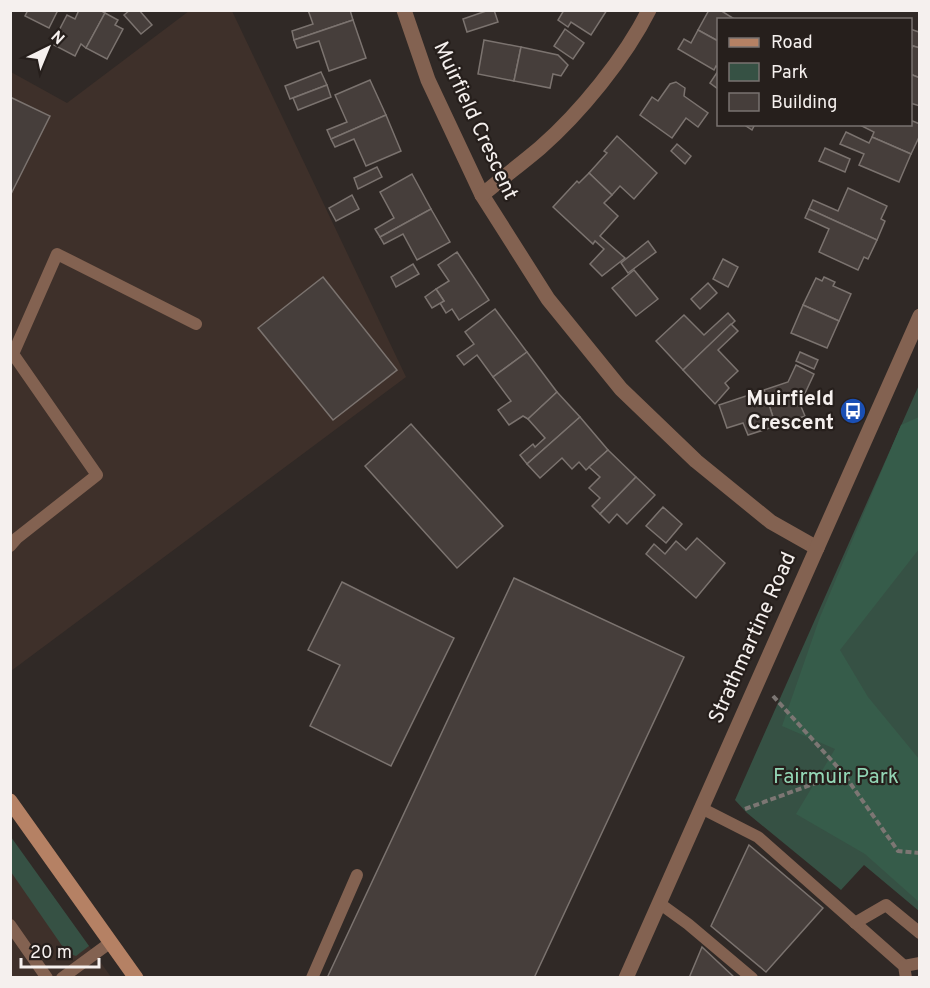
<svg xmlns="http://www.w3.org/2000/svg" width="930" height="988" viewBox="0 0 930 988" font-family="Overpass,sans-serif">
<rect width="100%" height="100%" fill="#302926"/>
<g fill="#3e302a">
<path d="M189 11H232L406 377 11 671V72L67 103Z"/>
<path d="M10 837 89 946 111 977H11Z"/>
</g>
<g fill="#365144">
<path d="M919 385V911L864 865 841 890 747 813 735 800Z"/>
<path d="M11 837 89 946 76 956 67 953 11 872Z"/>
</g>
<path fill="#365c4a" d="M919 417V549L840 650 868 697 919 759V902L865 854 796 814 835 749 782 726 820 617 901 425Z"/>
<g fill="#463e3b" stroke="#7b736f" stroke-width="1.5">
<path d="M28 10H58L49 28 25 16Z"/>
<path d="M79 10H100L105 13 86 48 81 44 75 56 52 44 67 15 75 19Z"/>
<path d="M130 10H139L152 25 141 34 124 15Z"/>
<path d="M308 10H350L353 20 294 40 292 31 313 24Z"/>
<path d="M489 10H494L498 22 467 32 463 19Z"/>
<path d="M564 10H607L591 35 571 22 568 27 558 20Z"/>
<path d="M709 10H720L736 20H718V41L698 30Z"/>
<path d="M105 13 118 20 115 25 123 29 107 59 86 48Z"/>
<path d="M353 20 366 58 329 71 319 41 297 48 294 40Z"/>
<path d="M565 29 584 43 573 59 554 46Z"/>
<path d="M910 29 919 32 920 30V48L910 45Z"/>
<path d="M698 30 718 41V68L716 66 714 70 678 49 684 39 691 43Z"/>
<path d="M484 40 521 47 514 81 478 74Z"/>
<path d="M913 46 920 48V78L910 74V51Z"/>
<path d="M521 47 558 55 568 65 561 76 553 74 550 88 514 81Z"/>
<path d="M718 71V89L710 83Z"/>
<path d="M321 72 327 85 290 99 285 86Z"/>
<path d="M910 74 920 78V106L910 103Z"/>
<path d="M370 80 386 115 331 139 327 130 347 122 335 95Z"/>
<path d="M676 82 685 88 684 96 708 113 698 127 686 118 672 138 640 115 652 97 658 101 670 84Z"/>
<path d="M327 85 331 97 298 110 293 98Z"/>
<path d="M10 97 50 116 10 196Z"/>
<path d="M386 115 401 151 366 166 354 139 335 147 331 139Z"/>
<path d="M910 120 920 124V135L911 154 872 137 874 132 858 124H910Z"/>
<path d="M743 124H755L752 130Z"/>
<path d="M846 132 869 143 872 137 911 154 899 182 859 165 864 154 840 144Z"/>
<path d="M617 136 657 173 634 199 620 186 612 195 589 173 607 153 604 151Z"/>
<path d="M677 144 691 156 685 164 671 151Z"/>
<path d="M825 148 850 159 845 172 819 161Z"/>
<path d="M377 167 382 177 358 189 354 178Z"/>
<path d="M589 173 612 195 604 203 618 216 600 236 625 258 602 276 590 264 604 249 595 241 593 244 553 207 577 181 579 183Z"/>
<path d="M412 174 431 209 380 237 375 229 394 218 380 192Z"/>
<path d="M848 188 887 206 881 219 885 221 877 240 809 209 813 200 838 211Z"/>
<path d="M352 195 359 209 336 221 329 208Z"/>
<path d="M431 209 450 242 417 260 403 234 384 244 380 237Z"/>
<path d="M809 209 877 240 868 259 864 257 858 270 819 252 829 229 805 218Z"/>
<path d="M648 241 656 252 628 273 621 263Z"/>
<path d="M457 252 489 300 459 320 452 309 446 313 440 303 444 301 436 289 449 281 438 265Z"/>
<path d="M723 259 738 267 728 287 713 279Z"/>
<path d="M413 264 419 274 396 287 391 277Z"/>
<path d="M634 270 658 299 636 316 612 288Z"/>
<path d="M323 277 397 370 333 420 258 328Z"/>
<path d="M824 277 835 282 833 286 851 294 839 321 803 305 816 278 822 281Z"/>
<path d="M708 283 717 293 700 309 691 299Z"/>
<path d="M436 289 444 301 432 308 425 297Z"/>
<path d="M803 305 839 321 827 348 791 333Z"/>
<path d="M495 309 527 352 493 377 477 355 464 365 457 356 474 344 465 332Z"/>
<path d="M728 313 735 321 683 370 656 341 684 315 704 335Z"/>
<path d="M731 324 738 331 718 350 738 371 725 383 729 388 715 404 683 370Z"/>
<path d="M527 352 557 392 528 419 523 416 509 425 498 410 511 401 493 377Z"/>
<path d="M800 352 818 360 814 369 796 361Z"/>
<path d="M796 365 814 374 800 404 805 416 776 426 764 390 788 382Z"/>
<path d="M764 390 776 426 748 435 743 423 727 428 719 405Z"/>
<path d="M557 392 580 417 527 464 520 455 533 444 535 447 545 438 528 419Z"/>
<path d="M580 417 608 450 586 470 579 462 572 469 562 458 540 478 527 464Z"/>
<path d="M411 424 503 526 457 568 365 466Z"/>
<path d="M608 450 636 477 600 514 592 506 600 498 589 488 600 477 589 467Z"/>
<path d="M636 477 655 495 627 524 617 514 609 523 600 514Z"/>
<path d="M663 507 682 524 666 543 646 526Z"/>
<path d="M697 538 725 563 696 598 646 554 654 544 665 554 676 541 686 550Z"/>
<path d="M514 578 684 657 534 978H331L328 976Z"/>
<path d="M342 582 454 638 391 766 310 726 340 665 308 650Z"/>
<path d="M749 845 823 908 766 972 711 926Z"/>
<path d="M702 947 735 978H689Z"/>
</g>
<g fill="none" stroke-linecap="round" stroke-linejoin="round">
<g stroke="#7c7673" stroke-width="4" stroke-dasharray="6 3" stroke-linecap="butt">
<path d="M773 696 843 773 898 851 920 853"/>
<path d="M745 809 843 773"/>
</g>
<g stroke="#836251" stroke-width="12">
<path d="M10 546 17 538 97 475 13 354 57 254 196 324"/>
<path d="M701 808 758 837 904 966 906 978"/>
<path d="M659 903 688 924 752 978"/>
<path d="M855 923 886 905 920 933"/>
<path d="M10 925 47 978"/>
<path d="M904 966 920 963"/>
<path d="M62 978 111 942"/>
<path d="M312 978 357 875"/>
</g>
<g stroke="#836251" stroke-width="15">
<path d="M404 10 428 80 482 195 548 299 621 389 696 461 771 522 817 548"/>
<path d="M482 195C501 179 521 164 540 148 580 113 625 58 649 10"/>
</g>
<path stroke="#836251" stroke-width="15" d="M626 978 920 316"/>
<path stroke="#b58164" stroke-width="15" d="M10 801 136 978"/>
</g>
<defs>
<g id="bus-disc" transform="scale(1.35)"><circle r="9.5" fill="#1a4fb4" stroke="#261f1c"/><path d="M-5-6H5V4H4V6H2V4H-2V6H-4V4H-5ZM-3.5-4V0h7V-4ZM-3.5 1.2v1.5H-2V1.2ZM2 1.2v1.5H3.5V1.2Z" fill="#fff"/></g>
</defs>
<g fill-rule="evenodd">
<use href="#bus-disc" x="853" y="411"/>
</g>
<g text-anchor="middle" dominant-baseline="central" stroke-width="4.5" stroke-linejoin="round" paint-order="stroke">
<g font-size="21" fill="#f5f0ee" stroke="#261f1c">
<text transform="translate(475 121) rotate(65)">Muirfield Crescent</text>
<text transform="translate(753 638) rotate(-66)">Strathmartine Road</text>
</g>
<g font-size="21" font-weight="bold" fill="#f5f0ee" stroke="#261f1c" text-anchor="end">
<text x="834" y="399">Muirfield<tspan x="834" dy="24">Crescent</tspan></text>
</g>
<g font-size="21" fill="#93d6b5" stroke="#261f1c">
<text x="836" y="777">Fairmuir Park</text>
</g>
</g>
<rect width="930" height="988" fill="none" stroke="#f5f0ee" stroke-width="24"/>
<rect x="717" y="18" width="195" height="108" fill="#261f1c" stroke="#797370" stroke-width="1.5"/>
<rect x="729" y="38" width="30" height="9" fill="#b58164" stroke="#797370" stroke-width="1.5"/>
<text x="771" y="48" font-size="18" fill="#f5f0ee">Road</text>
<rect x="729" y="63" width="30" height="18" fill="#365144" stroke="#797370" stroke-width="1.5"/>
<text x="771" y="78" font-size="18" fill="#f5f0ee">Park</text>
<rect x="729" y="93" width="30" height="18" fill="#463e3b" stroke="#797370" stroke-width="1.5"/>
<text x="771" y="108" font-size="18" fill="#f5f0ee">Building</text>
<g transform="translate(48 48) rotate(43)" stroke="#261f1c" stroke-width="4.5" paint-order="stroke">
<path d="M0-4.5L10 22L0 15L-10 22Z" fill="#f5f0ee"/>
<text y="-9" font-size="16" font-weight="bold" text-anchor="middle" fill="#f5f0ee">N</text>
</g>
<path d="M21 958v9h78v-9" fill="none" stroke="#f5f0ee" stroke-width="3"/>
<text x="30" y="958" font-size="18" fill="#f5f0ee" stroke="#261f1c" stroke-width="4.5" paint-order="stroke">20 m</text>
</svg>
